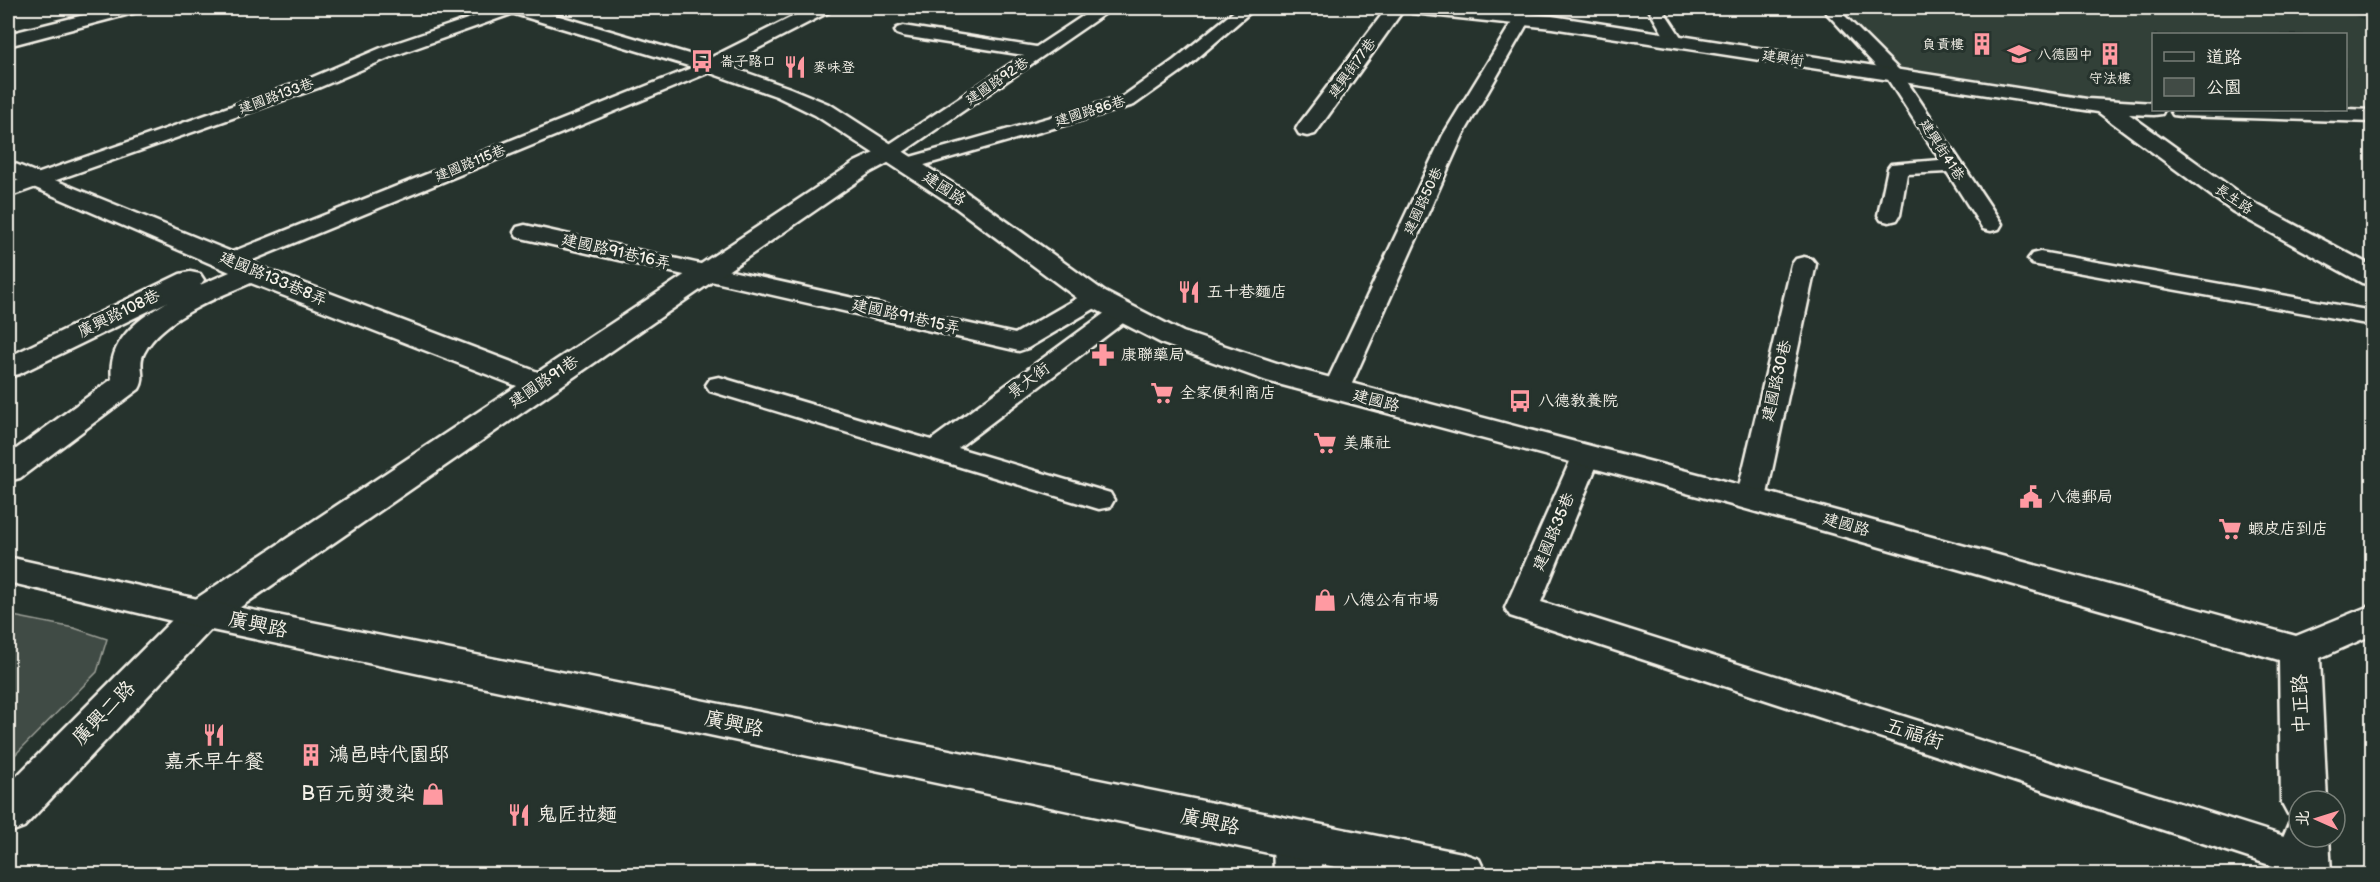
<svg xmlns="http://www.w3.org/2000/svg" width="2380" height="882" viewBox="0 0 2380 882" font-family="'Balsamiq Sans','LXGW WenKai TC',sans-serif">
<rect width="100%" height="100%" fill="#26332d"/>
<filter id="ink" filterUnits="userSpaceOnUse"><feTurbulence type="fractalNoise" baseFrequency=".0167" numOctaves="2"/><feDisplacementMap in="SourceGraphic" scale="12" xChannelSelector="R" yChannelSelector="G"/><feConvolveMatrix kernelMatrix="1 2 1 2 8 2 1 2 1" color-interpolation-filters="sRGB"/></filter>
<g filter="url(#ink)">
<path fill="#333f39" d="M1841 8H2336L2372 23V108H2346V34H2154L2153 104 2093 102 1903 73Z"/>
<path fill="#414b45" stroke="#9a9e96" stroke-width="1.5" d="M8 615 74 628 107 639 97 672 8 762Z"/>
<g fill="none" stroke-linecap="round" stroke-linejoin="round">
<g stroke="#f4f1e8" stroke-width="5">
<g id="lane">
<path d="M500 8H522L520 11 393 56 318 88 8 197V184L306 80 381 48Z"/>
<path d="M1095 8H1113L896 157H882L879 153 882 149 1024 55 903 36 897 34 895 31 897 28 903 26 1036 47Z"/>
<path d="M1238 8H1255L1186 68 1134 105 914 168H900L897 164 900 160 1122 97 1174 60Z"/>
<path d="M1407 8H1424L1416 13 1409 11Z"/>
<path d="M1648 8H1662L1683 40 1681 44H1669Z"/>
<path d="M1822 8H1837L1900 71 2002 224 1999 229 1991 231 1983 229 1947 172 1907 174 1900 215 1897 220 1889 222 1881 220 1878 215 1888 168 1891 164 1940 160 1887 78Z"/>
<path d="M1522 14 1530 19 1463 135 1349 390 1346 396 1336 398 1326 396 1323 390 1443 135 1514 19Z"/>
<path d="M709 61 715 62 718 66 715 70 238 266 230 268 222 266 218 261 222 256Z"/>
<path d="M525 225 1015 334 1086 293 1095 291 1104 293 1107 298 1104 303 1028 348 1019 351 517 237 514 232 517 227Z"/>
<path d="M2040 252 2372 311V325L2032 264 2028 259 2032 254Z"/>
<path d="M1804 257 1812 259 1816 264 1766 499 1762 506 1751 508 1740 506 1736 499 1792 264 1796 259Z"/>
<path d="M1122 305 1131 307 1134 312 1131 317 958 448 1110 493 1114 500 1110 507 1099 509 710 391 706 385 710 379 719 377 931 440 1113 307Z"/>
<path d="M1586 448 1596 451 1600 457 1541 602 2306 843 2321 848 2327 860 2321 872 2297 874 1510 616 1505 608 1572 457 1576 451Z"/>
</g>
</g>
<g stroke="#f4f1e8" stroke-width="5">
<g id="street">
<path d="M112 8H140L137 12 8 46V34Z"/>
<path d="M810 8H832L829 12 716 70H702L699 66 702 62Z"/>
<path d="M1387 8H1462L1552 16 2087 99 2154 103V110H2164L2162 114 2154 115 2129 114 2250 201 2372 266V285L2362 283 2232 211 2098 112 1552 28 1412 13 1404 9 1315 134 1307 136 1299 134 1296 129 1299 124Z"/>
<path d="M2346 109 2372 110V122L2181 116 2173 115 2170 110Z"/>
<path d="M889 146 897 148 901 153 897 158 871 172 216 624 24 827 8 833V785L188 604 517 386 251 283C218 297 161 319 144 353 137 365 147 377 139 389L20 478 8 481V455L112 379C107 341 138 319 167 302L19 374 8 377V357L180 274 190 272 200 274 204 280 200 285 230 272 8 176V161L239 255 261 267 538 372 855 162Z"/>
<path d="M1296 820 1313 826 1319 840 1322 874H1274L1273 840 1279 826Z"/>
</g>
</g>
<g stroke="#f4f1e8" stroke-width="5">
<g id="secondary">
<path d="M505 8H532L716 62 790 88 831 105 966 192 1105 292 1183 332 1289 367 1763 491 2296 636 2372 605V635L2320 658 2327 801H2299V818L2288 814 2281 801 2279 660 1739 507 1267 381 1163 344 1085 304 948 202 815 115 776 96 702 70 508 12Z"/>
<path d="M8 557 202 600 1462 853 1479 859 1486 874H1368L202 628 8 582Z"/>
<path d="M2299 820V837H2329L2331 874H2283V837L2289 823Z"/>
</g>
</g>
<use href="#lane" fill="#26332d" fill-rule="evenodd"/>
<use href="#street" fill="#26332d" fill-rule="evenodd"/>
<use href="#secondary" fill="#26332d" fill-rule="evenodd"/>
</g>
</g>
<defs>
<g id="building-bare" transform="scale(1.8)"><path d="M-4-6H4V6H1V3H-1V6H-4ZM-2.5-4.3h1.7v1.8h-1.7ZM.8-4.3h1.7v1.8H.8ZM-2.5-1h1.7V.8h-1.7ZM.8-1h1.7V.8H.8Z" fill="#ff9aa2" stroke="#26332d" stroke-width="2.5" paint-order="stroke"/></g>
<g id="school-bare" transform="scale(1.8)"><path d="M0-5L7-2L0 1L-7-2ZM-4 1L0 2.5L4 1V4Q0 6-4 4Z" fill="#ff9aa2" stroke="#26332d" stroke-width="2.5" paint-order="stroke"/></g>
<g id="bus-bare" transform="scale(1.8)"><path d="M-5-6H5V4H4V6H2V4H-2V6H-4V4H-5ZM-3.5-4V0h7V-4ZM-3.5 1.2v1.5H-2V1.2ZM2 1.2v1.5H3.5V1.2Z" fill="#ff9aa2" stroke="#26332d" stroke-width="2.5" paint-order="stroke"/></g>
<g id="restaurant-bare" transform="scale(1.8)"><path d="M-5-6h1v4h1v-4h1v4h1v-4h1v5L-1.5 .5V6h-2V.5L-5-1ZM5-6V6H3V1.5H1.5Q1.5-4 5-6Z" fill="#ff9aa2" stroke="#26332d" stroke-width="2.5" paint-order="stroke"/></g>
<g id="pharmacy-bare" transform="scale(1.8)"><path d="M-2-6h4v4h4v4h-4v4h-4v-4h-4v-4h4Z" fill="#ff9aa2" stroke="#26332d" stroke-width="2.5" paint-order="stroke"/></g>
<g id="supermarket-bare" transform="scale(1.8)"><path d="M-6-5.5h2.5l.6 2H6L4.5 2H-2.5L-4.4-4H-6ZM-1.5 3.2a1.3 1.3 0 1 0 .1 0ZM3 3.2a1.3 1.3 0 1 0 .1 0Z" fill="#ff9aa2" stroke="#26332d" stroke-width="2.5" paint-order="stroke"/></g>
<g id="civic-bare" transform="scale(1.8)"><path d="M-.6-6.5H3V-4.5H.6V-3L4-1V1h2V6H-6V1h2V-1L-.6-3ZM-1.2 2.5V6h2.4V2.5Z" fill="#ff9aa2" stroke="#26332d" stroke-width="2.5" paint-order="stroke"/></g>
<g id="shop-bare" transform="scale(1.8)"><path d="M-5-2.5h2.3a2.7 3.5 0 0 1 5.4 0H5L5.5 6h-11ZM-1.5-2.5h3a1.5 2.3 0 0 0-3 0Z" fill="#ff9aa2" stroke="#26332d" stroke-width="2.5" paint-order="stroke"/></g>
</defs>
<g fill-rule="evenodd">
<use href="#building-bare" x="1982" y="44"/>
<use href="#school-bare" x="2019" y="54"/>
<use href="#building-bare" x="2110" y="54"/>
<use href="#bus-bare" x="702" y="61"/>
<use href="#restaurant-bare" x="795" y="67"/>
<use href="#restaurant-bare" x="1189" y="292"/>
<use href="#pharmacy-bare" x="1103" y="355"/>
<use href="#supermarket-bare" x="1162" y="393"/>
<use href="#bus-bare" x="1520" y="401"/>
<use href="#supermarket-bare" x="1325" y="443"/>
<use href="#civic-bare" x="2031" y="497"/>
<use href="#supermarket-bare" x="2230" y="529"/>
<use href="#shop-bare" x="1325" y="600"/>
<use href="#restaurant-bare" x="214" y="735"/>
<use href="#building-bare" x="311" y="755"/>
<use href="#shop-bare" x="433" y="794"/>
<use href="#restaurant-bare" x="519" y="815"/>
</g>
<g text-anchor="middle" dominant-baseline="central" stroke-width="6" stroke-linejoin="round" paint-order="stroke">
<g font-size="14" fill="#f4f1e8" stroke="#26332d" text-anchor="start">
<text x="1964" y="44" text-anchor="end">負責樓</text>
<text x="2037" y="54">八德國中</text>
<text x="720" y="61">崙子路口</text>
<text x="813" y="67">麥味登</text>
<text x="2110" y="78" text-anchor="middle">守法樓</text>
</g>
<g font-size="14" fill="#f4f1e8" stroke="#26332d">
<text transform="translate(1783 58) rotate(9)">建興街</text>
<text transform="translate(1352 68) rotate(-54)">建興街77巷</text>
<text transform="translate(997 81) rotate(-34)">建國路92巷</text>
<text transform="translate(276 96) rotate(-20)">建國路133巷</text>
<text transform="translate(1090 111) rotate(-17)">建國路86巷</text>
<text transform="translate(1942 150) rotate(57)">建興街41巷</text>
<text transform="translate(470 163) rotate(-22)">建國路115巷</text>
<text transform="translate(2234 199) rotate(34)">長生路</text>
<text transform="translate(1423 201) rotate(-65)">建國路50巷</text>
</g>
<g font-size="16" fill="#f4f1e8" stroke="#26332d">
<text transform="translate(944 189) rotate(34)">建國路</text>
<text transform="translate(616 252) rotate(13)">建國路91巷16弄</text>
<text transform="translate(273 279) rotate(23)">建國路133巷8弄</text>
<text transform="translate(119 314) rotate(-26)">廣興路108巷</text>
<text transform="translate(906 317) rotate(13)">建國路91巷15弄</text>
<text transform="translate(1029 381) rotate(-37)">景大街</text>
<text transform="translate(1777 381) rotate(-77)">建國路30巷</text>
<text transform="translate(544 382) rotate(-34)">建國路91巷</text>
<text transform="translate(1376 401) rotate(15)">建國路</text>
<text transform="translate(1846 525) rotate(16)">建國路</text>
<text transform="translate(1554 532) rotate(-67)">建國路35巷</text>
</g>
<g font-size="16" fill="#f4f1e8" stroke="#26332d" text-anchor="start">
<text x="1207" y="292">五十巷麵店</text>
<text x="1121" y="355">康聯藥局</text>
<text x="1180" y="393">全家便利商店</text>
<text x="1538" y="401">八德教養院</text>
<text x="1343" y="443">美廉社</text>
<text x="2049" y="497">八德郵局</text>
<text x="2248" y="529">蝦皮店到店</text>
<text x="1343" y="600">八德公有市場</text>
</g>
<g font-size="20" fill="#f4f1e8" stroke="#26332d">
<text transform="translate(258 625) rotate(12)">廣興路</text>
<text transform="translate(2301 704) rotate(-92)">中正路</text>
<text transform="translate(104 713) rotate(-46)">廣興二路</text>
<text transform="translate(734 724) rotate(12)">廣興路</text>
<text transform="translate(1914 734) rotate(18)">五福街</text>
<text transform="translate(1210 822) rotate(12)">廣興路</text>
</g>
<g font-size="20" fill="#f4f1e8" stroke="#26332d" text-anchor="start">
<text x="329" y="755">鴻邑時代園邸</text>
<text x="214" y="762" text-anchor="middle">嘉禾早午餐</text>
<text x="415" y="794" text-anchor="end">B百元剪燙染</text>
<text x="537" y="815">鬼匠拉麵</text>
</g>
</g>
<rect width="2380" height="882" fill="none" stroke="#26332d" stroke-width="30"/>
<rect x="15" y="15" width="2350" height="852" fill="none" stroke="#f4f1e8" stroke-width="2" filter="url(#ink)"/>
<rect x="2152" y="33" width="195" height="78" fill="#26332d" stroke="#787f78" stroke-width="1.5"/>
<rect x="2164" y="52" width="30" height="9" fill="#26332d" stroke="#787f78" stroke-width="1.5"/>
<text x="2206" y="63" font-size="18" fill="#f4f1e8">道路</text>
<rect x="2164" y="78" width="30" height="18" fill="#414b45" stroke="#787f78" stroke-width="1.5"/>
<text x="2206" y="93" font-size="18" fill="#f4f1e8">公園</text>
<g transform="translate(2317 819) rotate(273)"><circle r="28" fill="#26332d" stroke="#787f78" stroke-width="1.5"/>
<path d="M0-4.5L10 22L0 15L-10 22Z" fill="#ff9aa2"/>
<text y="-9" font-size="16" font-weight="bold" text-anchor="middle" fill="#f4f1e8">北</text>
</g>
</svg>
